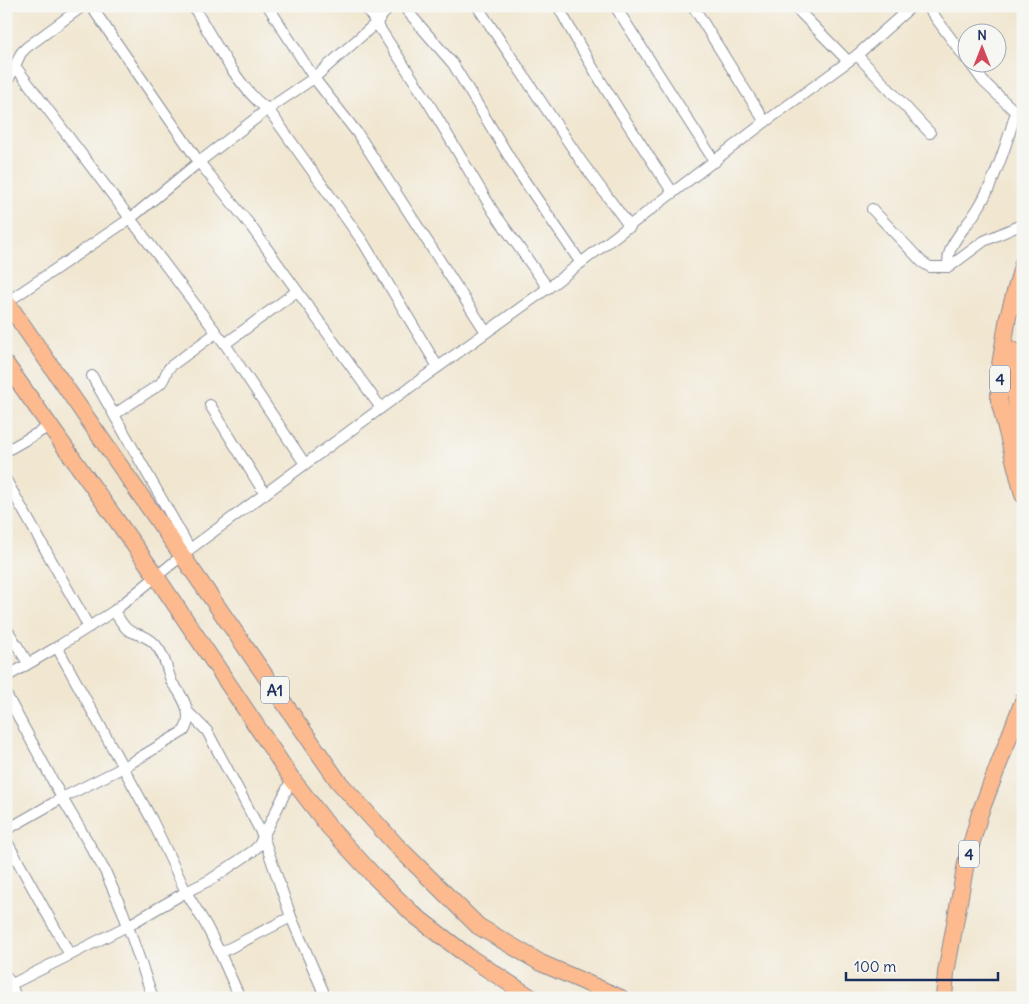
<svg xmlns="http://www.w3.org/2000/svg" width="1029" height="1004" viewBox="0 0 1029 1004" font-family="Delius,sans-serif">
<rect width="100%" height="100%" fill="#f6f6f2"/>
<filter id="ink" filterUnits="userSpaceOnUse"><feTurbulence type="fractalNoise" baseFrequency=".02" numOctaves="2"/><feDisplacementMap in="SourceGraphic" scale="10" xChannelSelector="R" yChannelSelector="G"/><feConvolveMatrix kernelMatrix="1 2 1 2 8 2 1 2 1" color-interpolation-filters="sRGB"/></filter>
<filter id="wash" filterUnits="userSpaceOnUse"><feTurbulence type="fractalNoise" baseFrequency=".0096" numOctaves="4" result="noise"/><feDisplacementMap in="SourceGraphic" scale="20" xChannelSelector="R" yChannelSelector="G"/><feGaussianBlur stdDeviation="1.12" result="paint"/><feColorMatrix in="noise" values="0 0 0 0 0 0 0 0 0 0 0 0 0 0 0 0 0 1.4 0 .05"/><feComposite in="paint" operator="in"/></filter>
<g filter="url(#wash)">
<rect width="100%" height="100%" fill="#f1e7d1"/>
</g>
<g filter="url(#ink)">
<g fill="none" stroke-linecap="round" stroke-linejoin="round">
<g stroke="#868b98" stroke-width="12">
<g id="minor">
<path d="M91 6 199 162 250 225 381 408"/>
<path d="M193 6C210 34 242 94 268 109L363 242 438 367"/>
<path d="M268 6 314 78 358 134 486 332"/>
<path d="M365 6 428 102 493 211 548 288"/>
<path d="M403 6 453 64 517 170 581 263"/>
<path d="M477 6 581 161 630 227"/>
<path d="M558 6C592 71 633 132 673 193"/>
<path d="M615 6 715 162"/>
<path d="M693 6 765 122"/>
<path d="M794 6 848 61"/>
<path d="M927 6 966 59"/>
<path d="M857 55 930 133"/>
<path d="M969 62 983 81 1023 119"/>
<path d="M15 66 225 344 305 464"/>
<path d="M6 85 21 53 27 47 83 6"/>
<path d="M872 209 922 262 930 267H949L984 241 1023 224"/>
<path d="M949 267C944 249 963 230 973 216 992 190 1007 143 1016 112"/>
<path d="M7 302 131 218 199 162 268 109 314 78 376 23 390 6"/>
<path d="M225 344 297 291"/>
<path d="M92 376 190 549"/>
<path d="M210 405 265 494"/>
<path d="M115 414 160 384C166 378 165 371 171 366L216 333"/>
<path d="M6 451 50 426"/>
<path d="M6 480 89 627"/>
<path d="M6 628 28 663"/>
<path d="M57 647 152 820 186 892 206 925 220 953 240 998"/>
<path d="M6 677 57 647 114 611 190 549 381 408 548 288 765 122 857 55 912 6"/>
<path d="M6 694 62 798 105 871 123 912 153 998"/>
<path d="M188 712 207 731 263 836 291 917 323 991"/>
<path d="M6 830 62 798 124 767 184 731C192 718 187 705 179 692 177 688 174 686 172 683 167 670 165 655 155 644 146 634 136 635 128 630 123 626 118 617 114 611"/>
<path d="M6 840 70 955 127 926 186 892 210 880 253 851 259 845 292 779"/>
<path d="M220 953 291 917"/>
<path d="M6 976 11 984 16 998"/>
<path d="M6 987 70 955"/>
</g>
</g>
<g stroke="#868b98" stroke-width="18">
<g id="primary">
<path d="M1023 263 1008 317 1000 365 999 400 1023 495"/>
<path d="M6 301 338 781 397 846 478 926 541 963 621 998"/>
<path d="M1012 350 1010 363 1023 444"/>
<path d="M6 364 156 576 292 779 329 827 375 877 413 914 469 957 532 998"/>
<path d="M944 998 946 973 966 863 980 813 1023 701"/>
</g>
</g>
<use href="#minor" stroke="#fff" stroke-width="10"/>
<use href="#primary" stroke="#fcba8e" stroke-width="16"/>
</g>
</g>
<g text-anchor="middle" dominant-baseline="central" stroke-width="5" stroke-linejoin="round" paint-order="stroke">
<g fill="#f6f6f2" stroke="#5d6b8a" stroke-width="1">
<rect x="990" y="365.5" width="20" height="27" rx="4"/>
<rect x="261" y="676.5" width="28" height="27" rx="4"/>
<rect x="959" y="840.5" width="20" height="27" rx="4"/>
</g>
<g font-size="16" font-weight="bold" fill="#1b2f5e">
<text x="1000" y="379">4</text>
<text x="275" y="690">A1</text>
<text x="969" y="854">4</text>
</g>
</g>
<rect width="1029" height="1004" fill="none" stroke="#f6f6f2" stroke-width="25"/>
<g transform="translate(982 48)"><circle r="24" fill="#f6f6f2" stroke="#9ea6b7"/>
<path d="M0-4L9 19L0 12L-9 19Z" fill="#d1495b"/>
<text y="-8" font-size="14" font-weight="bold" text-anchor="middle" fill="#1b2f5e">N</text>
</g>
<path d="M846 972v8h152v-8" fill="none" stroke="#1b2f5e" stroke-width="2.5"/>
<text x="854" y="972" font-size="15" fill="#1b2f5e" stroke="#f6f6f2" stroke-width="4" paint-order="stroke">100 m</text>
</svg>
